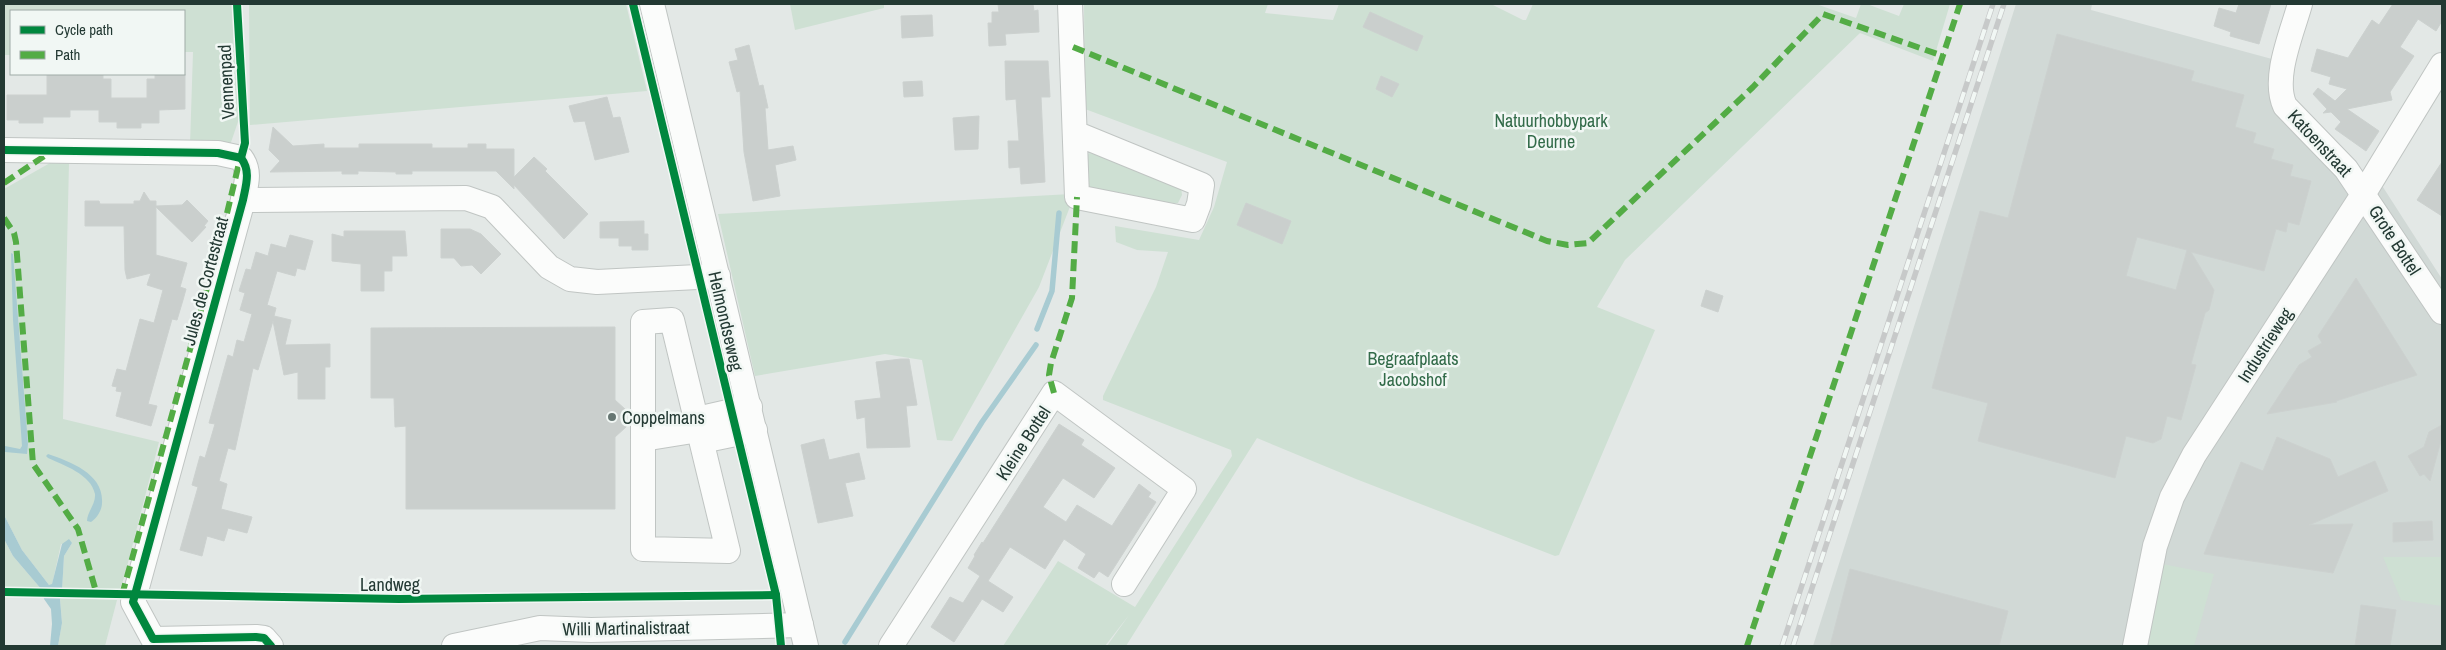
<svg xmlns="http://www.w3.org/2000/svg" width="2446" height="650" viewBox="0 0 2446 650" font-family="'Archivo Narrow',sans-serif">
<rect width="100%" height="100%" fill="#e3e8e6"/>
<path fill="#d1d9d6" d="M2016 4H2092L2091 10 2272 59 2276 105 2381 184 2442 279V646H1813Z"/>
<g fill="#cee0d3">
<path d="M4 4H232L240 116 229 148 190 145 193 52H184V11H11V55H4Z"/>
<path d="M249 4H626L647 91 250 125Z"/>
<path d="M790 4H884V8L795 30Z"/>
<path d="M1084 4H1268L1265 13 1333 20 1339 4H1491L1523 20H1526L1533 4H1816L1856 18 1861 4H1867L1899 16 1904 4H1950L1933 61 1860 33 1625 260 1597 307 1655 330 1559 555 1555 556 1356 479 1257 438 1126 646H1107L1129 615 1105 646H1003L1058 561 1135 607 1232 456 1231 450 1103 400V396L1156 287 1168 252 1137 250 1116 242 1115 226 1199 240 1214 207 1227 162 1085 109Z"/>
<path d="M1089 153 1119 160 1181 186 1182 195 1178 203C1162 203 1100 197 1091 188 1079 178 1082 165 1089 153Z"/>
<path d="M50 163H69L63 419 159 442 124 578 118 593 62 591 64 556 72 543 61 544 52 585H49L22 550 4 515V189Z"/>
<path d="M1071 194V204L1039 287 952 441 937 440 922 360 885 354 755 376 718 214Z"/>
<path d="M4 539 13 556 42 590 4 588Z"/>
<path d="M2383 557H2442V606L2401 600Z"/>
<path d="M2162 564 2214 574 2194 646H2148Z"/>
<path d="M60 598 117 600 105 646H58L62 623Z"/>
</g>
<g fill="#a8cbd2">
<path d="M11 253 13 254 28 444 27 454 5 452V446L20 449 22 446 13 320Z"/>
<path d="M48 454C71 462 104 474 102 503 102 510 97 518 91 522L87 521C87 512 96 504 95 494 91 474 63 465 48 458L46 456Z"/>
<path d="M4 515 22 550 49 585 52 584 62 544 69 539 72 543 64 556 62 591 60 599 62 623 58 646H50L52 624 51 609 44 599 42 590 13 556 4 539Z"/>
</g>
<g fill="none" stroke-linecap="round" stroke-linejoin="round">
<g stroke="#a8cbd2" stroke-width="5.5">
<path d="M1037 329 1052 291 1059 213"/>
<path d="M845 642 982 422 1036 345"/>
</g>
</g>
<g fill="#cacfcd" stroke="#ccd1cf" fill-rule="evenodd">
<path d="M998 4H1033L1034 11 1038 10 1039 32 1005 34 1006 45 989 46 988 23H992V12H999Z"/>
<path d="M2239 4H2271L2259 44 2230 36 2231 32 2214 26 2219 8 2236 13Z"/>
<path d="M2393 4H2442V21L2436 31 2418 19 2400 47 2414 56 2390 92 2392 100 2347 109 2379 131 2366 151 2335 129 2341 122 2331 112 2323 113 2327 109 2313 94 2318 88 2335 101 2347 89 2329 84 2331 77 2311 71 2317 49 2348 58 2372 20 2379 25Z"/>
<path d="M1370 12 1423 36 1417 51 1363 27Z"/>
<path d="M932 15 933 36 902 38 901 16Z"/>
<path d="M2057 34 2194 71 2191 81 2244 95 2235 127 2256 133 2253 143 2274 149 2271 159 2293 165 2290 176 2311 181 2299 225 2288 222 2286 232 2276 229 2264 271 2191 252 2214 290 2209 310 2205 313 2191 364 2196 365 2181 420 2167 416 2161 439 2153 443 2126 436 2115 478 1978 441 1988 403 1932 388 1980 211 2008 218ZM2137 237 2187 250 2176 290 2126 276Z"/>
<path d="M749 45 759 86 763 85 768 108H765L768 150 793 146 796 160 775 165 780 196 753 201 744 152 740 91 737 92 729 62 738 60 735 49Z"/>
<path d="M1005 61H1048L1050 97H1041L1045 182 1021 184 1020 167 1009 168 1008 141H1019L1016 99 1006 100Z"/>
<path d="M47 74H103V79H111V98H147V79H155V74H185V109L159 110V123H141V128H117V122H99V110H70V117H43V123H19V120H7V95H47Z"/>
<path d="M1381 76 1399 84 1392 97 1376 89Z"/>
<path d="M922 81 923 96 904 97 903 82Z"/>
<path d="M607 97 613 118 620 117 629 152 595 160 585 121 574 122 569 106Z"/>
<path d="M979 116 978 149 955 150 953 118Z"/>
<path d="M273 127 293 146 324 144V148H359V144H432V148H468V144H486V149H514V177L534 157 547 169 545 171 588 214 564 239 514 185V189L496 171H412V174H396V172L358 171V174H342V171L270 172 280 161 269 150Z"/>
<path d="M2442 162V216L2417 200Z"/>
<path d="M144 192 150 201H156V206L182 205 187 200 208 221 204 226 206 227 192 242 156 207V255L187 263 180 287 186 289 183 300 177 320 172 319 148 404 157 406 151 426 116 416 122 392 116 391 117 387 112 386 117 369 126 371 140 319 154 323 163 290 147 285 151 273 127 279 125 270 124 226H85V201H99L100 204H134V201H140Z"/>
<path d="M1246 203 1291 221 1282 244 1237 225Z"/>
<path d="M644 221V234H648V250H632V246H619V238H600V222Z"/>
<path d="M441 229H470L481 234 501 254 481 274 472 265 461 266 454 258H441Z"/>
<path d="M344 231H405L407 256H392V271H384V291H361V264L332 261V234L344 237Z"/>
<path d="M290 235 313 241 305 270 297 268 295 276 277 271 267 305 276 308 274 316 291 320 285 345 330 344V367H325V399H298V372L284 375 273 321 258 370 253 368 235 450 228 448 219 481 227 484 221 509 252 517 247 533 228 528 224 541 207 536 202 556 180 550 198 487 192 485 200 456 205 458 215 424 209 423 228 355 233 357 237 340 244 342 252 314 240 310 245 293 239 291 246 269 251 270 256 252 268 256 271 244 286 248Z"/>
<path d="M2356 278 2417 375 2336 401 2337 402 2267 414 2299 365 2312 357 2308 351 2322 343 2318 336Z"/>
<path d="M1706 290 1723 296 1718 312 1701 306Z"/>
<path d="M615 327V400L626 410V427L615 437V509H406V426L395 427 394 398H371V328Z"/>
<path d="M901 359H909L917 405 906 406 910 447 867 448 865 417 857 419 855 401 881 398 876 362Z"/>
<path d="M1059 424 1084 440 1081 445 1115 468 1094 498 1063 478 1043 507 1066 522 1077 505 1112 526 1139 484 1151 493 1148 497 1156 502 1108 577 1099 571 1094 578 1078 568 1086 554 1064 539 1045 569 1010 547 988 581 1013 597 1003 612 982 599 954 642 931 627 950 597 963 603 980 576 968 568 975 556 974 555 982 542 983 543Z"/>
<path d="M2442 425V437L2430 481 2424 474 2420 476 2408 456 2424 447 2429 432Z"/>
<path d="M2277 437 2330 459 2338 477 2375 461 2388 491 2309 525 2353 524 2333 573 2204 554 2241 462 2263 471Z"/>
<path d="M824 439 829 460 859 453 865 479 845 483 853 516 818 523 801 445Z"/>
<path d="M2432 521 2433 540 2393 542V523Z"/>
<path d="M1850 569 2008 611 1999 646H1830Z"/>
<path d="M2361 605 2396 610 2390 646H2355Z"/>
</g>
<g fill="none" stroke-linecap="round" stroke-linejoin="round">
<g stroke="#c0c5c3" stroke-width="26">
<g id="minor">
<path d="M652 4 806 646"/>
<path d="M1070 4 1077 197 1193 220 1199 204 1202 185 1075 133"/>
<path d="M2300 4C2292 33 2272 78 2285 106L2346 169 2442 312"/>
<path d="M4 150 218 153 241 158C251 171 246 185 243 200L133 602 153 639 256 637 264 638 271 646"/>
<path d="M243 200 466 198 492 207 549 267 570 279 597 282 718 276"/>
<path d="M672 320 728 551 643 549V322Z"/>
<path d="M697 419 750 407"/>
<path d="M643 439 699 430"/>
<path d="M702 441 755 430"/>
<path d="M454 646 540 628 591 630 801 625"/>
<path d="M891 646 1054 393 1184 489 1124 584"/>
<path d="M2135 646 2155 546 2172 497 2194 455 2364 193 2442 65"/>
</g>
</g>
<use href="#minor" stroke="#fbfcfb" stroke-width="24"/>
<g stroke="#c7c9c9" stroke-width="5.5">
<g id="rail">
<path d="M1782 646 1993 4"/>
<path d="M1793 646 2004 4"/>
</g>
</g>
<use href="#rail" stroke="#f1f7f4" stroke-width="4" stroke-dasharray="11" stroke-linecap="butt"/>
<g stroke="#53ac45" stroke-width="6" stroke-dasharray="12 6" stroke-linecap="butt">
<path d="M1073 47 1547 241 1568 245 1588 243 1753 87 1823 14 1943 56"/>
<path d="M4 183 52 151"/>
<path d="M4 218 14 233 16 242 33 464 78 529 97 595"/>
<path d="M1054 393 1049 375 1051 363 1072 298 1077 197"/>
<path d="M122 595 222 234 240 159"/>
<path d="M1747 646 1960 4"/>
</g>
<g stroke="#f1f7f4" stroke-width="11">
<g id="cycleway">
<path d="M237 4 245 143 241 158"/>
<path d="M633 4 776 595 781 646"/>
<path d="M4 150 218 153 241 158C251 171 246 185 243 200L133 602 153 639 256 637 264 638 271 646"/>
<path d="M4 592 399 599 776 595"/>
</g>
</g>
<use href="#cycleway" stroke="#00873e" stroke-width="8"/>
</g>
<circle fill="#667672" stroke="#f1f7f4" stroke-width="2" cx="612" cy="417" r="5"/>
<g text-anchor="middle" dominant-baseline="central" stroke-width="5" stroke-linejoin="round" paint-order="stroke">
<g font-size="18" fill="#233933" stroke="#f1f7f4">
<text transform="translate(226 82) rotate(-93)">Vennenpad</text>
<text transform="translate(2320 143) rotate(47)">Katoenstraat</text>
<text transform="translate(2395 240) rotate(57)">Grote Bottel</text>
<text transform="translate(205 281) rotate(-75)">Jules de Cortestraat</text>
<text transform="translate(726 321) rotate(77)">Helmondseweg</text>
<text transform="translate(2265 345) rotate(-57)">Industrieweg</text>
<text transform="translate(1023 443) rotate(-57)">Kleine Bottel</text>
<text x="390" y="584">Landweg</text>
<text transform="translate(626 628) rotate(-1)">Willi Martinalistraat</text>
</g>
<g font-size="18" fill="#326b49" stroke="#f1f7f4">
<text x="1551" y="120">Natuurhobbypark<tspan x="1551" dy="21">Deurne</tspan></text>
<text x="1413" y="358">Begraafplaats<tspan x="1413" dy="21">Jacobshof</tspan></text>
</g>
<g font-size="18" fill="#233933" stroke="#f1f7f4" text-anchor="start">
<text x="622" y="417">Coppelmans</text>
</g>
</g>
<rect width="2446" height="650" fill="none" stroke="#233933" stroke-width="10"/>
<rect x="10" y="10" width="175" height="65" fill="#f1f7f4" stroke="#9faba7"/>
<rect x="20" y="26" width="25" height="8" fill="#00873e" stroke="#9faba7"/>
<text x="55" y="35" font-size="15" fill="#233933">Cycle path</text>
<rect x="20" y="51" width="25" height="8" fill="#53ac45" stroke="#9faba7"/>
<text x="55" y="60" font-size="15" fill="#233933">Path</text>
</svg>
